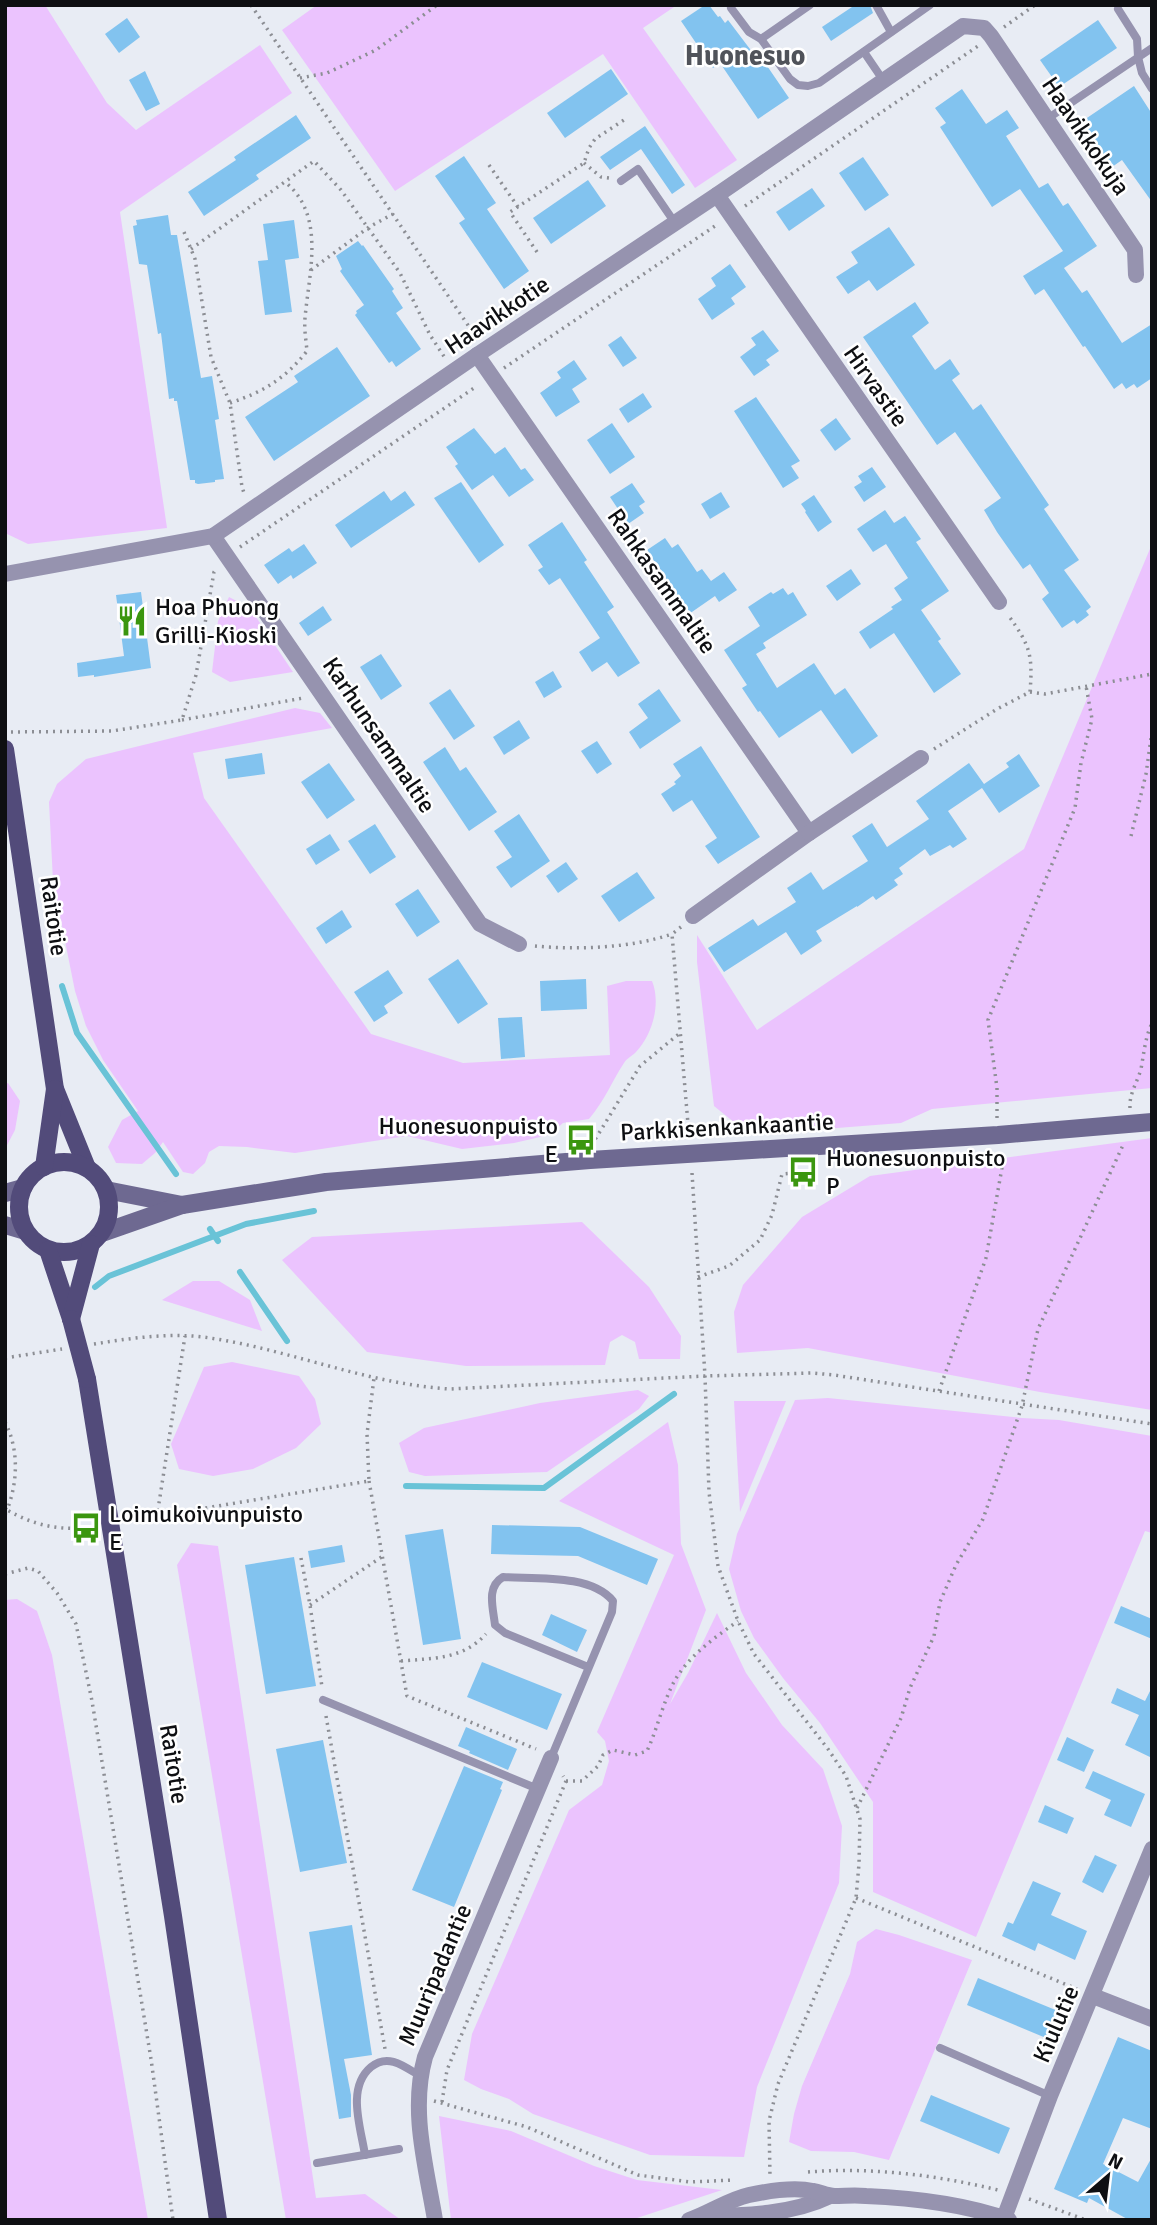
<svg xmlns="http://www.w3.org/2000/svg" width="1157" height="2225" viewBox="0 0 1157 2225" font-family="Signika,sans-serif">
<rect width="100%" height="100%" fill="#e8ecf4"/>
<g fill="#ebc3fe">
<path d="M5 5H45L107 103 136 130 260 45 292 93 120 212 167 528 28 544 5 533Z"/>
<path d="M317 5H677L643 28 737 160 695 188 603 54 395 191 282 30Z"/>
<path d="M1152 544V1088L932 1109 901 1123 773 1133 740 1127 714 1106 697 962V935L757 1030 1024 849Z"/>
<path d="M229 597 250 608 293 672 230 682 212 672 218 621Z"/>
<path d="M295 708 320 713 332 728 193 753 204 798 371 1034 463 1063 610 1055 607 986 626 981H652C661 1003 653 1034 636 1052 632 1056 627 1058 624 1063 611 1083 605 1100 589 1119L563 1123 549 1135 514 1143 462 1149 407 1136 295 1153 247 1147 219 1146 209 1152 205 1163 193 1174 183 1172 163 1142 155 1153 142 1164 116 1163 108 1147 122 1120 138 1111 103 1060 86 1026 75 991 53 881 49 802 57 784 86 759Z"/>
<path d="M8 1083 20 1101 15 1130 5 1149V1084Z"/>
<path d="M1152 1138V1410L1040 1392 808 1348 737 1353 734 1312 743 1285 802 1217 870 1176Z"/>
<path d="M582 1222 649 1287 681 1336 680 1359H639L635 1342 622 1335 610 1342 605 1365 466 1366 367 1352 282 1260 312 1237Z"/>
<path d="M193 1281H219L250 1300 262 1331 162 1300Z"/>
<path d="M232 1362 299 1376 315 1399 321 1424 296 1448 253 1469 213 1476 179 1469 171 1444 204 1367Z"/>
<path d="M638 1390 649 1396 639 1409 547 1472 425 1476 409 1472 399 1443 424 1428 540 1403Z"/>
<path d="M828 1398 1022 1418 1059 1420 1152 1436V1533L1145 1531 976 1937 873 1892V1802L820 1723 783 1678 754 1638 741 1611 729 1569 737 1534 795 1400Z"/>
<path d="M734 1401H786L740 1512Z"/>
<path d="M668 1422 678 1465 681 1544 706 1610 670 1704 688 1673 717 1613 746 1673 782 1725 823 1769 842 1826 839 1883 757 2087 744 2157 650 2155 533 2114 509 2099 481 2089 464 2080 472 2034 569 1810 602 1785 609 1761 605 1741 597 1732 674 1555 559 1501Z"/>
<path d="M191 1543 218 1546 316 2198 365 2194 401 2220H286L177 1565Z"/>
<path d="M17 1599 37 1611 52 1655 148 2220H5V1600Z"/>
<path d="M876 1929 899 1935 972 1960 889 2160 854 2152 811 2151 789 2142 794 2114 802 2086 850 1974 857 1942Z"/>
<path d="M439 2116 511 2131 594 2166 637 2180 722 2190 631 2220H451Z"/>
</g>
<g fill="none" stroke-linecap="round" stroke-linejoin="round">
<g stroke="#69c3d7" stroke-width="6">
<path d="M62 986 77 1033 176 1174"/>
<path d="M210 1229 218 1241"/>
<path d="M240 1272 287 1341"/>
<path d="M95 1287 109 1276 246 1224 314 1211"/>
<path d="M406 1486 544 1488 674 1394"/>
</g>
</g>
<g fill="#82c3ef">
<path d="M705 5H709L718 17 720 16 725 23 728 20 756 57 759 54 789 98 758 119 720 63 713 68 681 21Z"/>
<path d="M855 5H870L873 13 831 41 822 27Z"/>
<path d="M127 18 140 37 119 53 105 34Z"/>
<path d="M1098 20 1117 48 1059 87 1040 60Z"/>
<path d="M611 69 628 94 565 138 547 113Z"/>
<path d="M145 71 160 104 146 111 129 80Z"/>
<path d="M1134 86 1152 114V202L1122 160 1112 167 1081 122Z"/>
<path d="M962 89 986 124 1007 110 1019 128 1006 136 1039 188 1048 183 1063 206 1068 203 1097 246 1064 268 1082 293 1087 290 1122 343 1152 324V378L1137 388 1134 384 1126 389 1122 383 1114 389 1085 346 1083 347 1044 289 1035 295 1023 276 1063 251 1020 189 992 207 940 127 946 123 935 108Z"/>
<path d="M296 115 311 138 256 175 259 179 204 216 188 192 236 160 234 157Z"/>
<path d="M645 126 685 185 672 194 641 149 610 170 600 157Z"/>
<path d="M464 156 496 203 487 209 529 271 504 289 459 223 465 219 435 176Z"/>
<path d="M863 157 889 195 865 211 839 173Z"/>
<path d="M588 180 606 206 551 244 533 218Z"/>
<path d="M812 188 825 206 789 231 776 212Z"/>
<path d="M168 215 171 235H177L201 378 212 376 219 419 215 420 224 479 215 480V482L198 484 195 483V480H190L177 401H174V398L169 399 161 333 158 334 147 265 139 264 133 226 137 225 136 220Z"/>
<path d="M294 220 299 258 285 260 292 312 265 315 258 261 268 260 263 224Z"/>
<path d="M889 227 915 265 877 291 869 280 848 294 836 277 858 263 851 252Z"/>
<path d="M358 241 362 246 363 245 394 289 392 291 403 308 396 313 421 349 396 367 392 361 389 363 355 315 357 313 356 311 364 305 340 271 342 269 336 256Z"/>
<path d="M730 264 746 287 731 298 735 304 712 320 698 299 716 286 711 278Z"/>
<path d="M915 302 929 323 912 336 935 370 950 359 960 374 952 380 973 410 981 404 1049 505 1044 509 1079 560 1064 570 1091 607 1086 611 1089 615 1077 624 1074 620 1062 628 1042 599 1049 593 1030 564 1023 569 997 532 984 510 1001 498 955 432 937 445 863 337Z"/>
<path d="M763 330 779 351 766 360 770 365 754 376 740 357 756 345 751 338Z"/>
<path d="M621 336 637 358 623 367 608 345Z"/>
<path d="M337 347 370 396 274 461 245 417 298 382 294 376Z"/>
<path d="M574 360 587 379 572 389 580 402 556 417 540 393 561 378 557 372Z"/>
<path d="M643 393 652 407 628 423 619 409Z"/>
<path d="M756 397 800 461 791 466 799 478 783 488 734 411Z"/>
<path d="M836 418 851 439 835 451 820 430Z"/>
<path d="M612 423 635 457 610 474 587 440Z"/>
<path d="M474 428 495 454 505 447 521 470 525 468 534 480 509 497 493 475 472 490 455 466 458 464 446 447Z"/>
<path d="M872 467 886 487 864 502 854 487 862 482 858 476Z"/>
<path d="M461 482 504 545 479 563 434 498Z"/>
<path d="M632 483 645 502 639 506 644 513 628 524 610 497Z"/>
<path d="M384 491 391 501 405 491 415 505 351 548 335 525Z"/>
<path d="M721 492 730 507 710 519 701 504Z"/>
<path d="M814 495 832 522 818 532 805 512 806 511 801 504Z"/>
<path d="M885 510 894 523 905 516 921 539 916 542 949 591 921 610 941 639 938 641 961 674 934 693 894 633 870 649 859 632 893 609 891 607 902 600 894 588 908 578 886 544 873 552 857 529Z"/>
<path d="M562 522 587 560 584 562 614 607 607 612 640 663 618 677 607 662 592 672 579 652 600 638 560 578 549 585 538 570 543 567 528 545Z"/>
<path d="M665 538 672 548 678 544 697 572 702 569 711 581 724 572 737 590 719 602 715 596 689 614 647 550Z"/>
<path d="M304 544 317 563 293 579 291 575 278 584 264 565 289 548 292 552Z"/>
<path d="M851 569 861 584 837 601 826 586Z"/>
<path d="M783 588 788 595 793 592 807 615 763 643 766 648 756 654 777 688 814 663 835 695 845 688 878 736 852 754 821 710 779 738 760 711 758 712 742 688 747 685 724 650 760 626 748 607 771 592 773 594Z"/>
<path d="M141 592 151 668 94 677V675L78 677 77 663 124 656 116 595Z"/>
<path d="M323 606 332 620 308 636 299 623Z"/>
<path d="M381 654 402 686 381 700 360 667Z"/>
<path d="M553 671 562 687 544 698 535 682Z"/>
<path d="M450 689 475 726 454 740 429 703Z"/>
<path d="M659 689 681 721 640 749 629 732 648 718 638 704Z"/>
<path d="M519 720 530 738 504 755 493 737Z"/>
<path d="M597 741 612 764 597 774 581 751Z"/>
<path d="M701 746 760 837 718 864 705 846 717 838 692 800 673 812 661 794 676 784 674 782 681 776 673 764Z"/>
<path d="M445 747 460 771 466 767 497 812 469 831 423 762Z"/>
<path d="M262 753 265 774 228 779 225 759Z"/>
<path d="M1019 754 1040 786 999 813 982 788 948 811 967 839 953 848 950 845 930 856 925 849 899 868 903 874 894 880 898 885 876 900 873 896 857 907V906L816 931 822 941 801 955 786 932 724 972 708 948 753 919 758 926 796 902 787 888 811 872 823 890 868 861 852 836 872 823 887 847 929 819 916 801 951 776 969 763 984 784 1009 767 1006 763Z"/>
<path d="M329 763 355 800 327 819 301 782Z"/>
<path d="M519 814 550 861 511 888 496 867 512 857 494 831Z"/>
<path d="M375 824 396 857 370 874 348 841Z"/>
<path d="M330 834 340 850 316 865 306 849Z"/>
<path d="M566 862 578 879 558 893 546 876Z"/>
<path d="M637 872 655 898 619 922 601 896Z"/>
<path d="M418 889 440 922 417 937 395 904Z"/>
<path d="M342 910 352 927 326 944 316 928Z"/>
<path d="M458 959 488 1004 458 1024 428 979Z"/>
<path d="M388 970 403 993 384 1006 388 1013 374 1022 354 992Z"/>
<path d="M586 979 587 1009 541 1011 540 981Z"/>
<path d="M522 1017 525 1057 501 1059 498 1018Z"/>
<path d="M492 1525 580 1527 658 1559 647 1585 578 1556 491 1554Z"/>
<path d="M443 1529 461 1639 423 1645 405 1535Z"/>
<path d="M342 1545 345 1562 311 1568 308 1551Z"/>
<path d="M294 1557 316 1686 266 1694 245 1565Z"/>
<path d="M1121 1606 1152 1619V1639L1114 1623Z"/>
<path d="M551 1614 587 1630 577 1652 542 1635Z"/>
<path d="M482 1662 562 1694 547 1730 467 1697Z"/>
<path d="M1152 1687V1758L1125 1745 1139 1715 1111 1703 1117 1688 1145 1701Z"/>
<path d="M466 1727 517 1749 508 1770 469 1753 470 1751 458 1746Z"/>
<path d="M1067 1737 1094 1750 1084 1772 1057 1760Z"/>
<path d="M323 1740 347 1863 300 1872 276 1749Z"/>
<path d="M464 1766 503 1782 500 1789 502 1790 454 1907 412 1890Z"/>
<path d="M1093 1771 1145 1794 1131 1827 1104 1815 1111 1800 1085 1788Z"/>
<path d="M1045 1805 1074 1818 1067 1834 1038 1822Z"/>
<path d="M1095 1855 1117 1865 1103 1893 1082 1882Z"/>
<path d="M1033 1881 1061 1893 1051 1915 1087 1931 1075 1960 1038 1943 1035 1951 1002 1936 1008 1922 1013 1924Z"/>
<path d="M352 1925 372 2055 344 2059 351 2095V2117L339 2119 309 1932Z"/>
<path d="M978 1978 1058 2011 1046 2038 967 2005Z"/>
<path d="M1118 2037 1152 2051V2129L1123 2118 1103 2164 1138 2182 1152 2157V2220H1129L1089 2198 1087 2203 1054 2189Z"/>
<path d="M931 2095 1010 2128 999 2154 920 2121Z"/>
</g>
<g fill="none" stroke-linecap="round" stroke-linejoin="round">
<g stroke="#8c8e94" stroke-width="3.5" stroke-dasharray="2 5" stroke-linecap="butt">
<path d="M251 5 476 337"/>
<path d="M1004 27 1035 5"/>
<path d="M300 78 327 73 376 50 437 5"/>
<path d="M584 163 601 177 609 178"/>
<path d="M489 165 518 207"/>
<path d="M745 206 978 46"/>
<path d="M184 232 195 259 211 357 230 403 242 487 245 496"/>
<path d="M191 249 314 161 341 190 400 273 430 335 445 358"/>
<path d="M537 252 510 212 584 163 589 148 595 139 627 118"/>
<path d="M311 270 369 227 393 214"/>
<path d="M504 368 718 224"/>
<path d="M230 403C263 392 285 379 307 351 306 340 304 329 305 318 309 272 326 215 285 182"/>
<path d="M240 547 477 386"/>
<path d="M1030 692 1045 694 1152 674"/>
<path d="M182 720 303 698"/>
<path d="M11 732 112 731 182 720 196 675 214 572 217 568"/>
<path d="M934 749 997 709 1030 692C1033 655 1030 645 1008 615"/>
<path d="M1131 836 1146 774 1152 731"/>
<path d="M681 927 672 934 689 1136"/>
<path d="M535 946C578 950 631 948 672 934"/>
<path d="M1130 1108C1129 1094 1137 1083 1141 1069 1144 1053 1145 1038 1152 1023"/>
<path d="M997 1118V1088L988 1020 1075 808 1081 763 1092 719 1086 686"/>
<path d="M581 1140 596 1138 640 1066 680 1033"/>
<path d="M692 1173 705 1376 709 1492 718 1566 738 1621 754 1654 828 1749 846 1776 860 1819 859 1864 856 1898 778 2084 769 2121 770 2177"/>
<path d="M698 1277 729 1266 760 1240 772 1215 782 1174 803 1172"/>
<path d="M94 1344C132 1338 172 1332 210 1338 291 1350 367 1384 450 1389L705 1376 812 1373 834 1375 1152 1424"/>
<path d="M5 1358 62 1349"/>
<path d="M939 1391 986 1258 1003 1162 1001 1150"/>
<path d="M5 1422C19 1449 18 1482 7 1510L5 1508"/>
<path d="M369 1481 407 1696 536 1749"/>
<path d="M5 1515 7 1510C34 1525 56 1530 86 1528"/>
<path d="M157 1516 369 1481 367 1434 374 1378"/>
<path d="M135 1519 157 1516 185 1336"/>
<path d="M301 1558 310 1605 322 1687"/>
<path d="M5 1574 28 1568 38 1571 57 1593 76 1624 92 1701 151 2059 173 2220"/>
<path d="M310 1605 383 1556"/>
<path d="M401 1661C433 1658 462 1660 486 1634"/>
<path d="M326 1716 385 2049"/>
<path d="M566 1781H582L598 1766 603 1755 613 1750 635 1755 647 1751C657 1730 664 1699 675 1680 690 1655 714 1638 738 1621"/>
<path d="M857 1808 901 1718 910 1688 934 1636 940 1602 956 1565 983 1519 1022 1406 1038 1329 1124 1143"/>
<path d="M856 1898 1077 1989"/>
<path d="M434 2101 527 2127 638 2175 690 2182 735 2180"/>
<path d="M442 2102 447 2070 566 1781 563 1776"/>
<path d="M808 2172C872 2167 936 2175 998 2190"/>
<path d="M1029 2199 1086 2220"/>
</g>
<g stroke="#9693af" stroke-width="8">
<path d="M876 5 891 32"/>
<path d="M731 8 749 32 761 39 790 79 798 85 808 86 819 83 930 5"/>
<path d="M1118 9 1137 39 1138 57 1142 73 1152 89"/>
<path d="M761 39 810 5"/>
<path d="M864 52 883 80"/>
<path d="M1047 119 1152 48"/>
<path d="M621 181 638 169 675 223"/>
<path d="M323 1700 538 1789"/>
<path d="M551 1758 612 1612 613 1601C591 1574 536 1579 503 1577 486 1587 493 1607 495 1625L505 1633 588 1667"/>
<path d="M940 2048 1050 2096"/>
<path d="M365 2155C361 2128 346 2088 371 2067 388 2053 404 2066 420 2076"/>
<path d="M317 2163 399 2149"/>
</g>
<g stroke="#9693af" stroke-width="16">
<path d="M717 195 999 602"/>
<path d="M477 355 809 833 693 916"/>
<path d="M213 536 480 924 519 944"/>
<path d="M5 574 213 536 477 355 717 195 963 26 984 28 991 36 1135 250 1136 275"/>
<path d="M809 833 921 758"/>
<path d="M1093 1996 1152 2019"/>
<path d="M704 2216C746 2216 793 2214 830 2196"/>
<path d="M1004 2218 1050 2096 1152 1849"/>
<path d="M435 2220C426 2166 410 2111 425 2057L551 1758"/>
<path d="M689 2220C710 2213 727 2200 749 2195 768 2191 794 2187 813 2191 820 2192 826 2195 834 2196 845 2196 855 2195 866 2196 913 2198 965 2204 1009 2220"/>
</g>
<g stroke="#6e6991" stroke-width="18">
<path d="M106 1190 182 1205"/>
<path d="M5 1193 23 1188"/>
<path d="M5 1225 25 1231"/>
<path d="M102 1233 182 1205 326 1182 590 1160 998 1135 1152 1122"/>
</g>
<g stroke="#524b7a" stroke-width="18">
<path d="M5 749 55 1089 87 1168"/>
<circle cx="64" cy="1207" r="45"/>
<path d="M44 1167 55 1089"/>
<path d="M48 1250 71 1319"/>
<path d="M71 1319 91 1244"/>
<path d="M87 1379 173 1916 218 2220"/>
</g>
<path stroke="#524b7a" stroke-width="18" d="M71 1319 87 1379"/>
</g>
<defs>
<g id="restaurant-bare" transform="scale(2.415)"><path d="M-5-6h1v4h1v-4h1v4h1v-4h1v5L-1.5 .5V6h-2V.5L-5-1ZM5-6V6H3V1.5H1.5Q1.5-4 5-6Z" fill="#3b960f" stroke="#fff" stroke-width="2.5" paint-order="stroke"/></g>
<g id="bus-bare" transform="scale(2.415)"><path d="M-5-6H5V4H4V6H2V4H-2V6H-4V4H-5ZM-3.5-4V0h7V-4ZM-3.5 1.2v1.5H-2V1.2ZM2 1.2v1.5H3.5V1.2Z" fill="#3b960f" stroke="#fff" stroke-width="2.5" paint-order="stroke"/></g>
</defs>
<g fill-rule="evenodd">
<use href="#restaurant-bare" x="132" y="621"/>
<use href="#bus-bare" x="581" y="1140"/>
<use href="#bus-bare" x="803" y="1172"/>
<use href="#bus-bare" x="86" y="1528"/>
</g>
<g text-anchor="middle" dominant-baseline="central" stroke-width="5" stroke-linejoin="round" paint-order="stroke">
<g font-size="24" fill="#0e0f12" stroke="#fff">
<text transform="translate(1086 136) rotate(56)">Haavikkokuja</text>
<text transform="translate(497 315) rotate(-34)">Haavikkotie</text>
<text transform="translate(876 386) rotate(55)">Hirvastie</text>
<text transform="translate(662 581) rotate(55)">Rahkasammaltie</text>
<text transform="translate(379 735) rotate(56)">Karhunsammaltie</text>
<text transform="translate(54 916) rotate(82)">Raitotie</text>
<text transform="translate(727 1127) rotate(-3)">Parkkisenkankaantie</text>
<text transform="translate(174 1764) rotate(81)">Raitotie</text>
<text transform="translate(435 1975) rotate(-67)">Muuripadantie</text>
<text transform="translate(1056 2024) rotate(-67)">Kiulutie</text>
</g>
<g font-size="24" fill="#0e0f12" stroke="#fff" text-anchor="start">
<text x="155" y="607">Hoa Phuong<tspan x="155" dy="28">Grilli-Kioski</tspan></text>
<text x="558" y="1126" text-anchor="end">Huonesuonpuisto<tspan x="558" dy="28">E</tspan></text>
<text x="826" y="1158">Huonesuonpuisto<tspan x="826" dy="28">P</tspan></text>
<text x="109" y="1514">Loimukoivunpuisto<tspan x="109" dy="28">E</tspan></text>
</g>
<g font-size="28" font-weight="bold" fill="#50535a" stroke="#fff">
<text x="745" y="56">Huonesuo</text>
</g>
</g>
<rect width="1157" height="2225" fill="none" stroke="#0e0f12" stroke-width="14"/>
<g transform="translate(1108 2176) rotate(28)" stroke="#ffffff" stroke-width="5" paint-order="stroke">
<path d="M0-5L12 26L0 18L-12 26Z" fill="#0e0f12"/>
<text y="-10" font-size="19" font-weight="bold" text-anchor="middle" fill="#0e0f12">N</text>
</g>
</svg>
